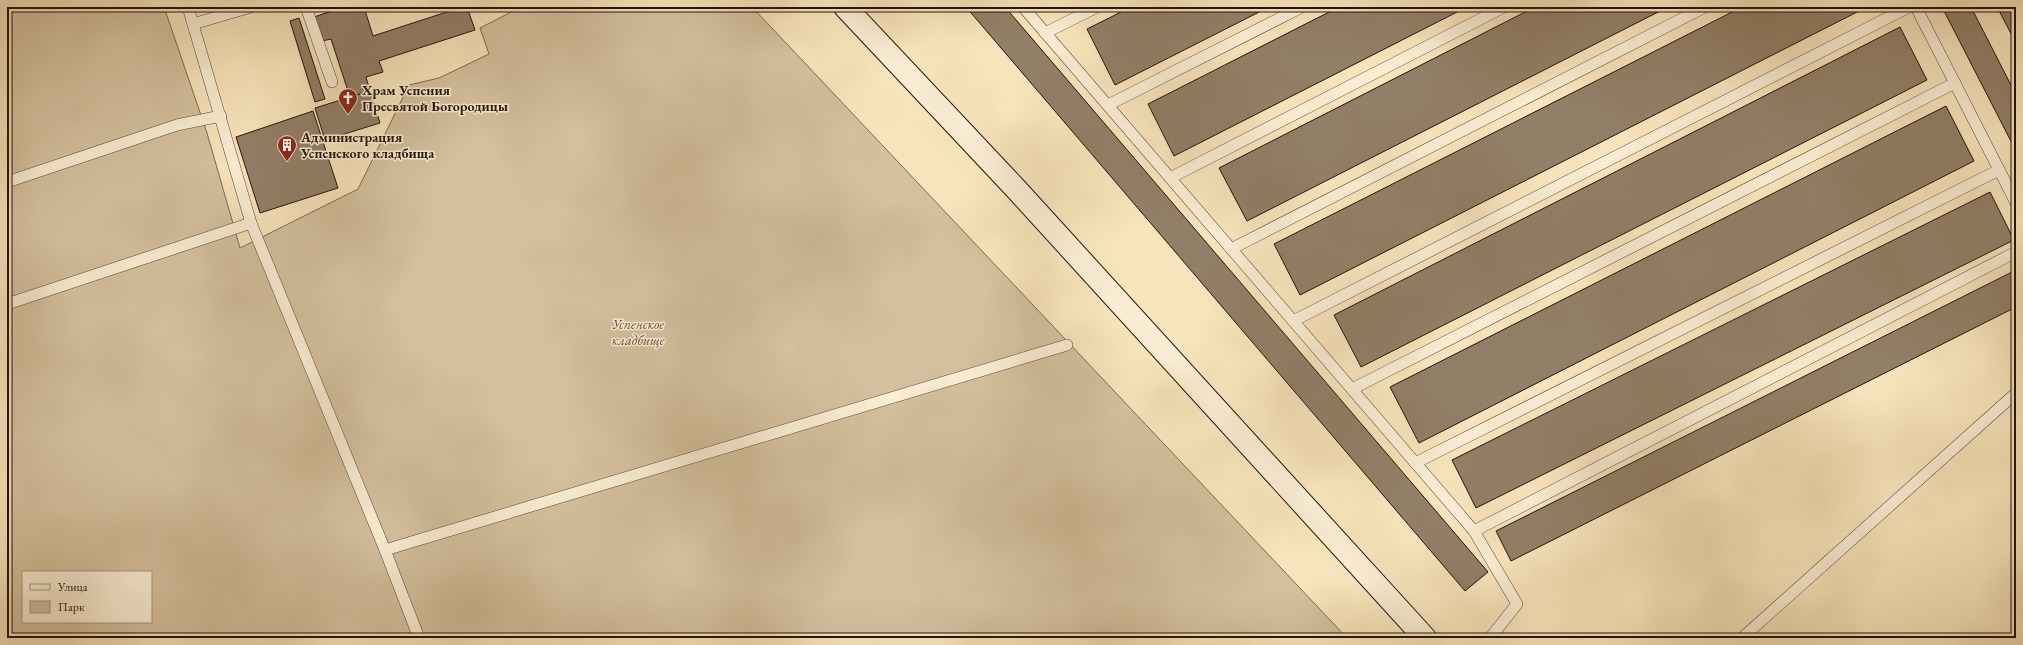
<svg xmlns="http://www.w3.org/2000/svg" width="2023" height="645" viewBox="0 0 2023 645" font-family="'EB Garamond',serif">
<rect width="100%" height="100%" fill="#f8e4bc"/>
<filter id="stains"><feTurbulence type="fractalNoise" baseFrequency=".005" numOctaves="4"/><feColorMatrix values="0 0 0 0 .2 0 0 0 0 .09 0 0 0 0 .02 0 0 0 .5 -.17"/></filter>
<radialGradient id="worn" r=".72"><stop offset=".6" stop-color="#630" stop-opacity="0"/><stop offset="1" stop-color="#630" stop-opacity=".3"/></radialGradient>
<path fill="#d4c09e" stroke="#7c6954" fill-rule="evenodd" d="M7 7H164L207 133 240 248 358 189 409 85 439 78 489 54 480 28 521 7H752L1347 638H7ZM23 572H151V622H23Z"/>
<g fill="#927f67" stroke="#24120b">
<path d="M344 7H364L373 36 462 7H467L475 30 379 61 383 72 366 77 370 91 350 97 331 39 322 41 314 17Z"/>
<path d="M966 7H1005L1488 572 1465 591Z"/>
<path d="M1055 7H1065L1057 11Z"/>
<path d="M1131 7H1269L1115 85 1087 29Z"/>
<path d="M1339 7H1467L1174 156 1148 104Z"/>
<path d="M1535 7H1668L1247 221 1219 168Z"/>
<path d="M1742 7H1867L1300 295 1274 244Z"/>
<path d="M1942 7H1971L2016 95V151Z"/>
<path d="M1997 7H2016V43Z"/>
<path d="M299 18 325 99 315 102 290 21Z"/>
<path d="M1900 27 1927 80 1361 367 1334 315Z"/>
<path d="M370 91 380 123 325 140 315 108Z"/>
<path d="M1946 106 1974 161 1419 443 1390 387Z"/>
<path d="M313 111 338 188 260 213 236 137Z"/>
<path d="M1990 192 2014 240 1476 508 1452 460Z"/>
<path d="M2016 270V307L1511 561 1496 531Z"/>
</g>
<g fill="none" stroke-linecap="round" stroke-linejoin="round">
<g stroke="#594637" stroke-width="12">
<g id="service">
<path d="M188 7 251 223 385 550 419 638"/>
<path d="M306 7 332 82"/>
<path d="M1023 7 1474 531 2016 252"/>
<path d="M1916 7 2016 203"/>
<path d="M193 24 251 7"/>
<path d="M1045 33 1097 7"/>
<path d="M1108 105 1302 7"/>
<path d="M1170 178 1504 7"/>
<path d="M7 182 177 125 221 116"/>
<path d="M1231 249 1705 7"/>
<path d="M7 304 251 223"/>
<path d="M1293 321 1909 7"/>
<path d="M1352 389 1955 83"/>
<path d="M1415 463 1999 170"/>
<path d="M1474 531 1517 604 1490 638"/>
<path d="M385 550 1067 345"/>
<path d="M1742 638 2016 393"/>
</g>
</g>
<g stroke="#24120b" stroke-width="24">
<path id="secondary" d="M845 7 1017 190 1425 638"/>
</g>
<use href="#service" stroke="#faedd3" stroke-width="11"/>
<use href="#secondary" stroke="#faedd3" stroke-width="22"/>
</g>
<defs>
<g id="church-pin" transform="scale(1)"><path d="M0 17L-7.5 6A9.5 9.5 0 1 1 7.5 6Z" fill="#8f2418" stroke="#faedd3"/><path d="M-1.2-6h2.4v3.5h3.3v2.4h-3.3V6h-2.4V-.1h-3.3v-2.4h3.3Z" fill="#fff"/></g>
<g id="building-pin" transform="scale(1)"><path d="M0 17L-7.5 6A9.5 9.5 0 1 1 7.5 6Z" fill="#8f2418" stroke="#faedd3"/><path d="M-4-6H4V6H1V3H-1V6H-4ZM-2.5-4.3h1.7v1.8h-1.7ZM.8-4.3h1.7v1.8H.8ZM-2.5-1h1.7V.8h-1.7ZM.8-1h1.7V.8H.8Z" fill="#fff"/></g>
</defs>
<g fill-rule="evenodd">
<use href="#church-pin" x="348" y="98"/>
<use href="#building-pin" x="287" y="145"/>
</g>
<g text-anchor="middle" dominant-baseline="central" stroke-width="3" stroke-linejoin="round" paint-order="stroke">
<g font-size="14" font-weight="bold" fill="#24120b" stroke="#faedd3" text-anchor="start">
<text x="362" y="90">Храм Успения<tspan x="362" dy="16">Пресвятой Богородицы</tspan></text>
<text x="301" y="137">Администрация<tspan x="301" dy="16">Успенского кладбища</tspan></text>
</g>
<g font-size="14" font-style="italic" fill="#624f3e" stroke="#faedd3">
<text x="638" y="324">Успенское<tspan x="638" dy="16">кладбище</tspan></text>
</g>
</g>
<rect width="2023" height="645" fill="none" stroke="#f8e4bc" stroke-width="24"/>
<rect x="8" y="8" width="2007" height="629" fill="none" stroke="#24120b" stroke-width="2"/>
<rect x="12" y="12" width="1999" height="621" fill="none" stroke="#24120b"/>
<rect x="22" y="571" width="130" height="52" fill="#faedd3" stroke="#a49583"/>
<rect x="30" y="584" width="20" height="6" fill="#faedd3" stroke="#a49583"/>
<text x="58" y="591" font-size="12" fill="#24120b">Улица</text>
<rect x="30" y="601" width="20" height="12" fill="#d4c09e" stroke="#a49583"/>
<text x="58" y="611" font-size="12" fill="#24120b">Парк</text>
<rect width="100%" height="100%" filter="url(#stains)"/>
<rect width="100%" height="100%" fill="url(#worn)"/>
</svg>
